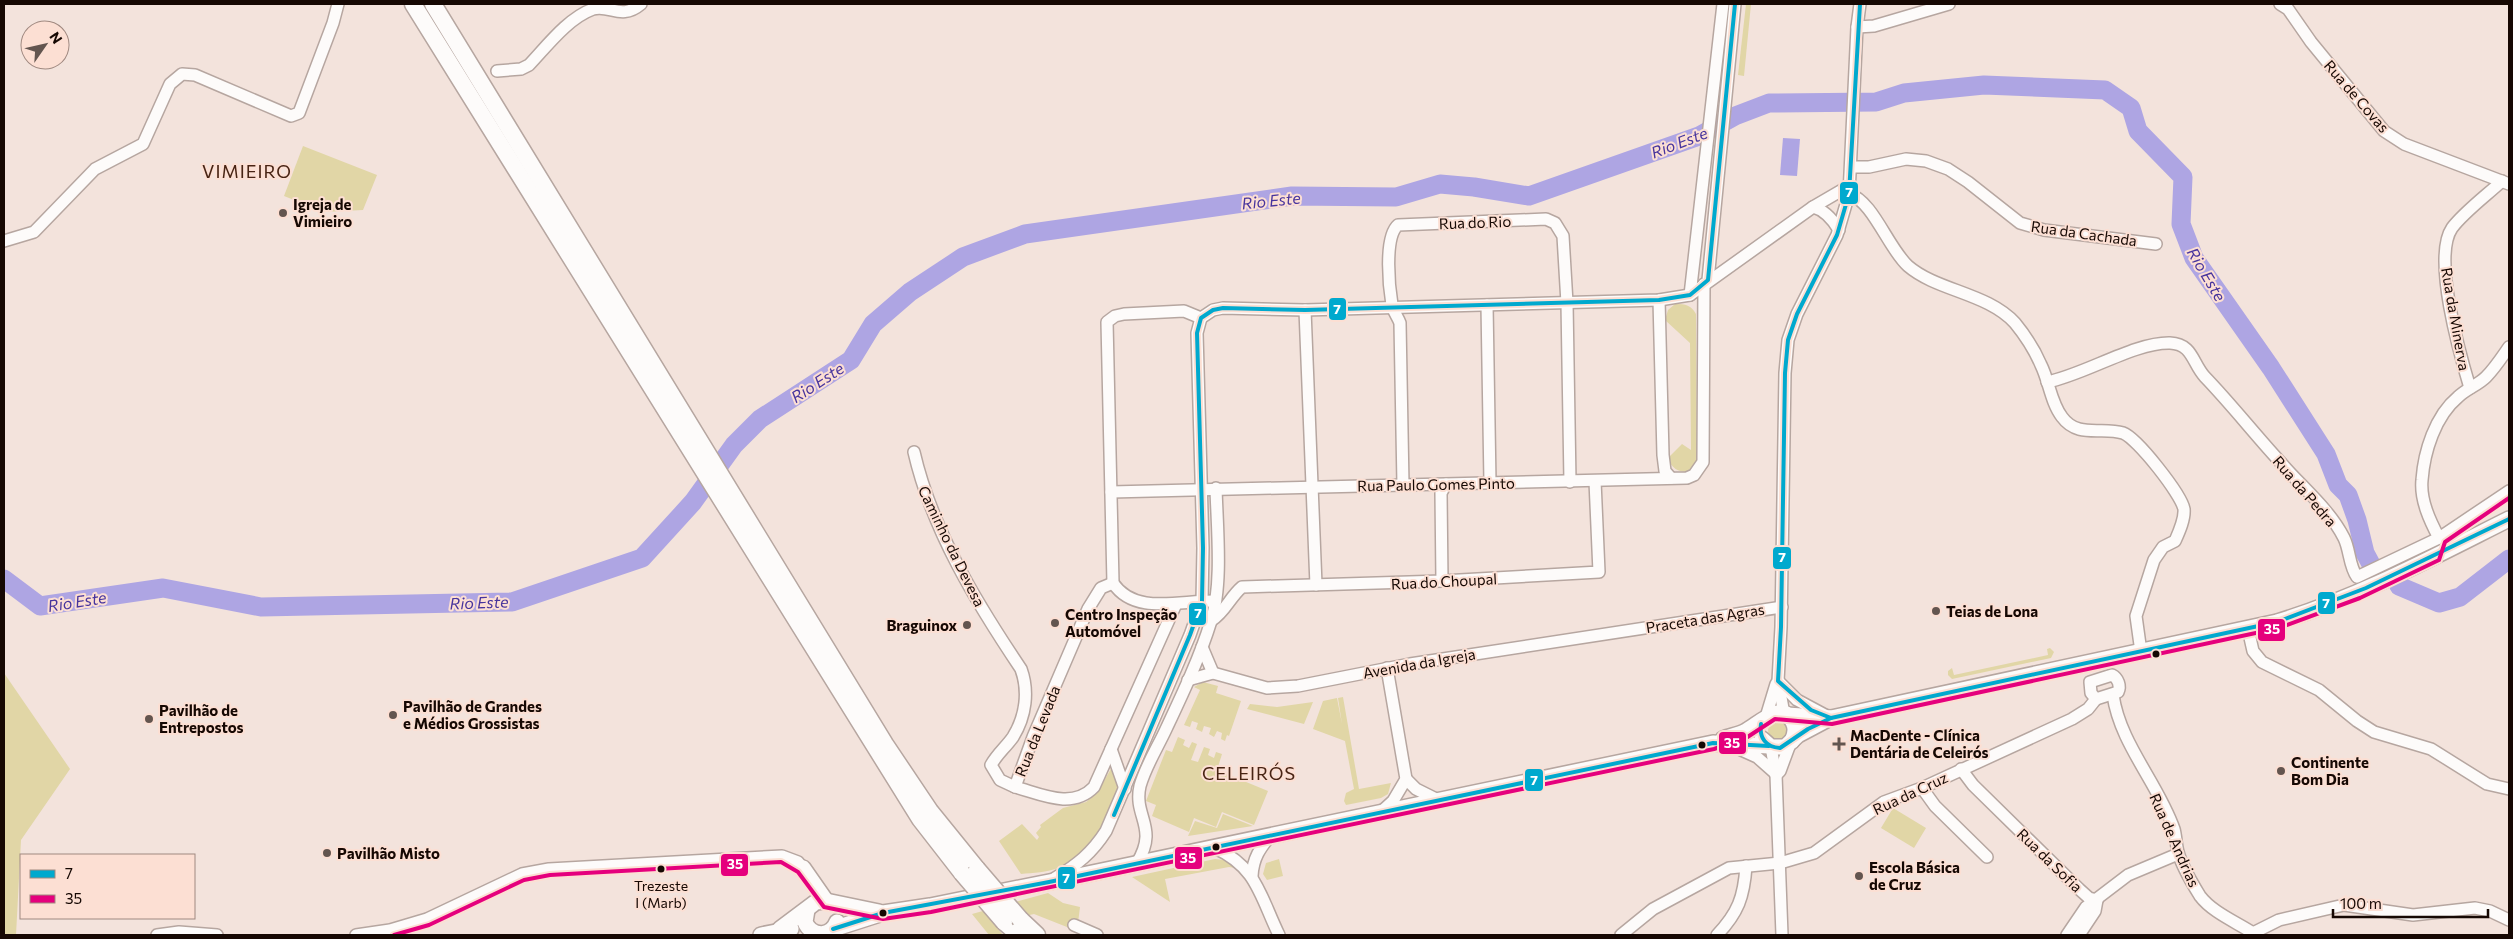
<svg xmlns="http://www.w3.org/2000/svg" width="2513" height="939" viewBox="0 0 2513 939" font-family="Commissioner,sans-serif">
<rect width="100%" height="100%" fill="#f3e3dc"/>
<g fill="#e1d6a6">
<path d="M1746 4H1751L1744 76 1738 75Z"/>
<path d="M303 146 377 175 363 210 324 212 284 196Z"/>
<path d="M1675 304C1686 304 1691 305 1696 314L1697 458 1694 466 1688 472C1677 472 1673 468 1667 459L1682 444 1691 450 1690 343 1665 320 1668 310Z"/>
<path d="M2050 648 2054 652 2051 658 1952 679 1948 675V671L1952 668 1954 675 2048 655 2047 649Z"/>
<path d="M4 673 70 769 21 840 16 935H4Z"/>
<path d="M1203 682 1218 686 1216 693 1241 701 1229 736 1227 735 1225 741 1221 739 1222 733 1217 731 1214 737 1209 734 1211 728 1204 726 1202 732 1196 729 1198 723 1192 721 1190 727 1184 725 1200 690 1194 687Z"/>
<path d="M1343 697 1359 789 1391 783 1388 794 1381 798 1346 805 1344 801 1346 793 1354 789 1345 741 1313 729 1323 701 1337 698 1342 724 1338 698Z"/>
<path d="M1313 702 1304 724 1247 709 1250 704 1277 707Z"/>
<circle cx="1778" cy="730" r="10"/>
<path d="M1178 737 1185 740 1183 745 1189 748 1192 742 1197 744 1191 760 1198 762 1204 747 1210 749 1208 755 1214 758 1216 752 1222 754 1217 770 1268 791 1254 825 1222 812 1216 827 1194 818 1189 832 1152 816 1156 805 1146 801 1166 750 1172 752Z"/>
<path d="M1112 767 1120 788C1106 818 1094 858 1059 868 1047 872 1033 873 1021 874L999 841 1022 824 1037 840 1039 837 1036 833 1041 827 1040 825 1063 808 1086 802 1097 793Z"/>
<path d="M1893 808 1926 828 1914 848 1881 828Z"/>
<path d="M1223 814 1253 826 1188 836 1195 821 1217 828Z"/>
<path d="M1215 859 1224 860 1236 868 1229 867 1165 879 1170 902 1132 877Z"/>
<path d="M1279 859 1283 876 1267 880 1263 874 1266 863Z"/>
<path d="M1048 893 1063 903 1080 907 1077 931 1034 914 993 923 1003 935H989L972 914Z"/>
</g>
<path fill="#aea5e3" d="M1783 138 1800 139 1797 176 1780 175Z"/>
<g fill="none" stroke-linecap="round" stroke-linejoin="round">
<g stroke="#aea5e3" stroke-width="19">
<path d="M4 579 40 606 163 588 261 607 512 602 642 558 693 502 734 445 760 419 851 360 873 324 910 292 963 257 1025 234 1292 196 1396 197 1440 184 1474 187 1529 196 1699 136 1735 116 1769 103 1876 102 1904 93 1984 85 2105 90 2131 108 2138 131 2183 177 2181 224 2194 258 2271 368 2326 454 2338 485 2348 495 2357 520 2365 553 2372 566"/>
<path d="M2399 586 2439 603 2460 597 2509 559"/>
</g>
<g stroke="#b6a6a0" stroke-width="14">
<g id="minor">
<path d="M2280 4 2288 9 2311 42 2384 131 2404 144 2509 184"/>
<path d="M1857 27 1874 26 1949 4"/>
<path d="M497 71 521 69 529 65C547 46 568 18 593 9 610 4 621 21 641 4"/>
<path d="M1852 167H1869L1906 159 1926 161 1948 169 1968 182 2020 223 2044 230 2156 244"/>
<path d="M1849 194C1873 201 1888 248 1908 266 1937 291 1988 293 2015 323 2024 334 2035 351 2041 365 2049 381 2051 403 2062 417 2078 439 2102 426 2123 433 2137 438 2181 494 2184 509 2185 519 2179 532 2175 541L2163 547 2154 560 2136 616 2141 652"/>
<path d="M1813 207C1825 210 1833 220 1839 230"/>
<path d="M4 241 34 232 95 169 143 144 170 84 182 74 195 75 291 116 299 113 333 23 338 4"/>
<path d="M1708 280 1735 4"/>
<path d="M1690 295 1723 4"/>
<path d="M1659 300 1663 455 1665 471 1671 478"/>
<path d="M1487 305 1490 483"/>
<path d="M1305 310 1316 585"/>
<path d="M1201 318 1213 310 1223 308 1305 310 1659 300 1690 295 1813 207 1849 186"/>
<path d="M1201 318 1184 311 1124 314 1115 316 1107 322 1113 583C1135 616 1181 600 1215 601"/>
<path d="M2047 382C2084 375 2135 342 2170 343 2193 344 2192 363 2205 377 2232 405 2256 436 2283 465 2303 488 2330 510 2344 538 2350 550 2349 566 2357 577L2439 538 2509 491"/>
<path d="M2470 388C2460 355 2432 257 2452 228 2464 212 2487 195 2502 181"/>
<path d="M914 452C932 530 976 602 1021 669 1029 691 1026 716 1013 737 1006 747 997 754 991 765L1000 780 1015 787"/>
<path d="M1403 485 1400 323C1398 317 1393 311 1392 305 1389 287 1384 237 1398 225L1546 219 1555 223 1563 236 1567 303 1570 482"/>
<path d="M1111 492 1687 478 1694 475 1703 462 1704 284"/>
<path d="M2439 538C2430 521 2420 500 2422 480 2424 452 2435 416 2458 397 2466 389 2478 385 2486 377 2495 368 2502 357 2509 347"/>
<path d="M1442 581 1441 493 1446 484"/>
<path d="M1113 583 1101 588 1088 609 1033 737 1015 787C1041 794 1072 810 1094 787L1176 604"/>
<path d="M1212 620C1225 612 1230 597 1242 587L1442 581 1599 572 1595 481"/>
<path d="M2248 629 2253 651 2262 662 2319 690 2357 721 2374 732 2431 749 2487 784 2509 789"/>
<path d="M1202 647 1213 673"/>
<path d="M2112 675C2118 678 2121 686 2118 692L2096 699 2091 693 2090 682Z"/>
<path d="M1188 680 1213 673 1267 688 1298 686 1410 664 1782 607"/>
<path d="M1778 681 1797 700 1825 715"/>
<path d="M2113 695C2120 744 2158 783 2174 829 2176 836 2176 845 2178 852 2182 867 2192 883 2200 896 2212 912 2236 922 2253 933"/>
<path d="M1784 714 1778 681 1781 627 1785 373 1788 340 1797 314 1837 235 1849 194 1857 27 1860 4"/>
<path d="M1766 717 1776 684"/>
<path d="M1771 747 1776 775 1782 935"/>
<path d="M1737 748 1757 757 1775 773"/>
<path d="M1111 749 1125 789"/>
<path d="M1961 769 1973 785 2079 889 2089 898 2097 900"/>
<path d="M1776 775 1780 771 1790 744"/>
<path d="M1406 779 1416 789 1438 800"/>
<path d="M1922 788 1935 806 1987 857"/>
<path d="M1381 812 1393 801 1406 779 1387 668"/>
<path d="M1215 848C1257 867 1260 896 1279 935"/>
<path d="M1137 863C1159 827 1133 817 1140 786 1146 765 1158 747 1167 727 1183 693 1200 657 1211 621 1223 585 1217 527 1216 488"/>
<path d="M1252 876C1253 858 1260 848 1271 835"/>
<path d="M1055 878C1077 865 1092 853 1106 831L1190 635 1202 601 1203 548 1197 333 1201 318"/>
<path d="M1074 925 1097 935"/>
<path d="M2253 933 2279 920 2344 905 2413 915 2475 908 2490 911 2509 920"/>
<path d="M157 935 179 932 217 935"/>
<path d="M356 935 390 930 427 919 522 874 549 869 782 856 798 862 803 868"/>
<path d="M1621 935 1653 909 1729 868 1780 863 1814 853 1884 802 1922 788 2072 719 2088 709 2096 699"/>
<path d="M1717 935C1738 913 1744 897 1746 866"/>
<path d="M2067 935 2086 907 2128 875 2178 854"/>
<path d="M2079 935 2095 911 2097 900"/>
</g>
</g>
<g stroke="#b6a6a0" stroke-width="18">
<g id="major">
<path d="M1787 715 1831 718 2277 622C2359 597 2433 557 2509 519"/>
<path d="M1723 739C1730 736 1739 735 1746 731 1759 724 1782 700 1793 722 1797 729 1795 735 1792 741"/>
<path d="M1762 739 1771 747H1785L1798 735 1830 718"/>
<path d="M803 868 826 901"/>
<path d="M807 910 805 922C811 937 831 938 837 922"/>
<path d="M780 929 816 902 826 901 879 912"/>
<path d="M833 929 883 913 930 906 1049 882 1713 743 1769 746"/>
<path d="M761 935 791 929"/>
</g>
</g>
<g stroke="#b6a6a0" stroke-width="19">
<g id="highway">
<path d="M413 4 920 819 962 873"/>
<path d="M433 4 885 744 930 811 977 869"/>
<path d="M1020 919 1037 935"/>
<path d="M1004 922 1019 935"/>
</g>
</g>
<use href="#minor" stroke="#fdfbfa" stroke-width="11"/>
<use href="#major" stroke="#fdfbfa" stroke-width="15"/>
<use href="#highway" stroke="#fdfbfa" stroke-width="16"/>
<g stroke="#b6a6a0" stroke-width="19" stroke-linecap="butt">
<g id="highway-bridge">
<path d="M977 869 1020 919"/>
<path d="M962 873 1004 922"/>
</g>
</g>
<use href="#highway-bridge" stroke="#fdfbfa" stroke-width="16"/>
<g stroke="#fcdfd3" stroke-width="8">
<g id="bus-1">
<path d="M1831 718 1811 710 1778 681 1781 627 1785 373 1788 340 1797 314 1837 235 1849 194 1860 4"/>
<path d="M1761 724C1759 738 1766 747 1780 748L1808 729 1831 718 2277 622 2366 588 2509 519"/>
<path d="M1114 815 1190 635 1202 601 1203 548 1197 333 1201 318 1213 310 1223 308 1305 310 1659 300 1690 295 1708 280 1735 4"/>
<path d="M833 929 883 913 1049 882 1713 743 1769 746"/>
</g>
</g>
<g stroke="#fcdfd3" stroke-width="8">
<path id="bus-2" d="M394 935 429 925 524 880 550 875 781 862 798 872 824 907 883 919 931 912 1714 749 1746 738 1775 719 1832 724 2279 628 2360 598 2439 560 2445 542 2509 498"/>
</g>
<use href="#bus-1" stroke="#00a9ce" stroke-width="4"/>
<use href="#bus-2" stroke="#e5007d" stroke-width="4"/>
</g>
<g fill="#63554f" stroke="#fcdfd3" stroke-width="2">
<circle cx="283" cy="213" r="5"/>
<circle cx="1936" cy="611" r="5"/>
<circle cx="1055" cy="623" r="5"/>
<circle cx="967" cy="625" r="5"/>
<circle cx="393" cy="715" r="5"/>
<circle cx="149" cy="719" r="5"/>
<path d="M1836.5 736.5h5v5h5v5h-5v5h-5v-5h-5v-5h5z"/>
<circle cx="2281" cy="771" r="5"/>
<circle cx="327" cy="853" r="5"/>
<circle cx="1859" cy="876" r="5"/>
</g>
<g fill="#160803" stroke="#fcdfd3" stroke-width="2">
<circle cx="2156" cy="654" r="4.5"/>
<circle cx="1702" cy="745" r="4.5"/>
<circle cx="1216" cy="847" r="4.5"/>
<circle cx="661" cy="869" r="4.5"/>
<circle cx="883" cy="913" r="4.5"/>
</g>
<g text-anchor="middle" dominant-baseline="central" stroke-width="4" stroke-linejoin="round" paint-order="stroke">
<g font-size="14" fill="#160803" stroke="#fcdfd3">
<text x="661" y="885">Trezeste<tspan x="661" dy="17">I (Marb)</tspan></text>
</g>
<g font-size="15" fill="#160803" stroke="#fcdfd3">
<text transform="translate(2357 96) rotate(49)">Rua de Covas</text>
<text transform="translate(1475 222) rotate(-2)">Rua do Rio</text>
<text transform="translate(2084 233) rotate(8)">Rua da Cachada</text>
<text transform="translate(2456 319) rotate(80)">Rua da Minerva</text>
<text transform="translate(1436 484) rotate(-1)">Rua Paulo Gomes Pinto</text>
<text transform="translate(2305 491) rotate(49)">Rua da Pedra</text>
<text transform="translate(952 546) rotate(64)">Caminho da Devesa</text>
<text transform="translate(1444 581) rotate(-3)">Rua do Choupal</text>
<text transform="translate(1705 618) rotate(-9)">Praceta das Agras</text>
<text transform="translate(1419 663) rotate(-10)">Avenida da Igreja</text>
<text transform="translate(1037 731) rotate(-68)">Rua da Levada</text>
<text transform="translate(1910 793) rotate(-25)">Rua da Cruz</text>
<text transform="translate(2175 840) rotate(66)">Rua de Andrias</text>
<text transform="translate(2050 860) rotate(44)">Rua da Sofia</text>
</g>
<g font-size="15" font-weight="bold" fill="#160803" stroke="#fcdfd3" text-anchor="start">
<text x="293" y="204">Igreja de<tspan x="293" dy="17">Vimieiro</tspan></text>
<text x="1946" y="611">Teias de Lona</text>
<text x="1065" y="614">Centro Inspeção<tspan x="1065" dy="17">Automóvel</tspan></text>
<text x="957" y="625" text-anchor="end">Braguinox</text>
<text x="403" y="706">Pavilhão de Grandes<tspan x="403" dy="17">e Médios Grossistas</tspan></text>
<text x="159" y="710">Pavilhão de<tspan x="159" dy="17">Entrepostos</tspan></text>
<text x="1850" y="735">MacDente - Clínica<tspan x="1850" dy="17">Dentária de Celeirós</tspan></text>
<text x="2291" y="762">Continente<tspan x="2291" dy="17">Bom Dia</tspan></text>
<text x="337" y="853">Pavilhão Misto</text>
<text x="1869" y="867">Escola Básica<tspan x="1869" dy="17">de Cruz</tspan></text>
</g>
<g font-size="16" font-style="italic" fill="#47349d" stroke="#fcdfd3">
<text transform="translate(1679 142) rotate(-21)">Rio Este</text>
<text transform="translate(1271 200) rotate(-6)">Rio Este</text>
<text transform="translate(2207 274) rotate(59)">Rio Este</text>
<text transform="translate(817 382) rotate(-33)">Rio Este</text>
<text transform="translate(77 601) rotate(-9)">Rio Este</text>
<text transform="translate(479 602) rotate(-2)">Rio Este</text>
</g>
<g font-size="18" letter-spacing="1" fill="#482414" stroke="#fcdfd3">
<text x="247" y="171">VIMIEIRO</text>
<text x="1249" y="773">CELEIRÓS</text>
</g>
</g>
<g stroke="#fcdfd3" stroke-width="2">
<rect x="1839" y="181" width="20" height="24" rx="5" fill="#00a9ce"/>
<rect x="1328" y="297" width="19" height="24" rx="5" fill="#00a9ce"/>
<rect x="1772" y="546" width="20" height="24" rx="5" fill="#00a9ce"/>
<rect x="2317" y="591" width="19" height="24" rx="5" fill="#00a9ce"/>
<rect x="1188" y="602" width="19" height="24" rx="5" fill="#00a9ce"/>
<rect x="2257" y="618" width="29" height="24" rx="5" fill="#e5007d"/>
<rect x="1718" y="731" width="29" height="24" rx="5" fill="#e5007d"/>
<rect x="1524" y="768" width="20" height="24" rx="5" fill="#00a9ce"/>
<rect x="1174" y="846" width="29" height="24" rx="5" fill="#e5007d"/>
<rect x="720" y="853" width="29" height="24" rx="5" fill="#e5007d"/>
<rect x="1057" y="866" width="19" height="24" rx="5" fill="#00a9ce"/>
</g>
<g font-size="14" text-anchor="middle" font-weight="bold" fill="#fff">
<text x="1849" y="197">7</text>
<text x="1337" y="314">7</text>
<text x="1782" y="562">7</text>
<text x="2326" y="608">7</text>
<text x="1198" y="618">7</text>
<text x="2272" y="634">35</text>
<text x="1732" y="748">35</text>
<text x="1534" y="785">7</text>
<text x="1188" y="863">35</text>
<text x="735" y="869">35</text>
<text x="1066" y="883">7</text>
</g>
<rect width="2513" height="939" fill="none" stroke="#160803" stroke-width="10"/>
<rect x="20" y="854" width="175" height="65" fill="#fcdfd3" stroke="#a08980"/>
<rect x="30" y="870" width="25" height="8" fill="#00a9ce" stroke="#a08980"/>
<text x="65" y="879" font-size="15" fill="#160803">7</text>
<rect x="30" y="895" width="25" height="8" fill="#e5007d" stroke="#a08980"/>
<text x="65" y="904" font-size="15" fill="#160803">35</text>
<g transform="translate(45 45) rotate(56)"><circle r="24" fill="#fcdfd3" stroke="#a08980"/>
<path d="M0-4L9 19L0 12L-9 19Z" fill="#63554f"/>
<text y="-8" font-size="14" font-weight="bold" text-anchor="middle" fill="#160803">N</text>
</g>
<path d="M2333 909v8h155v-8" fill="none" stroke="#160803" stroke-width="2.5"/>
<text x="2340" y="909" font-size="15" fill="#160803" stroke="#fcdfd3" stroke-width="4" paint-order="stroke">100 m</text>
</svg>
